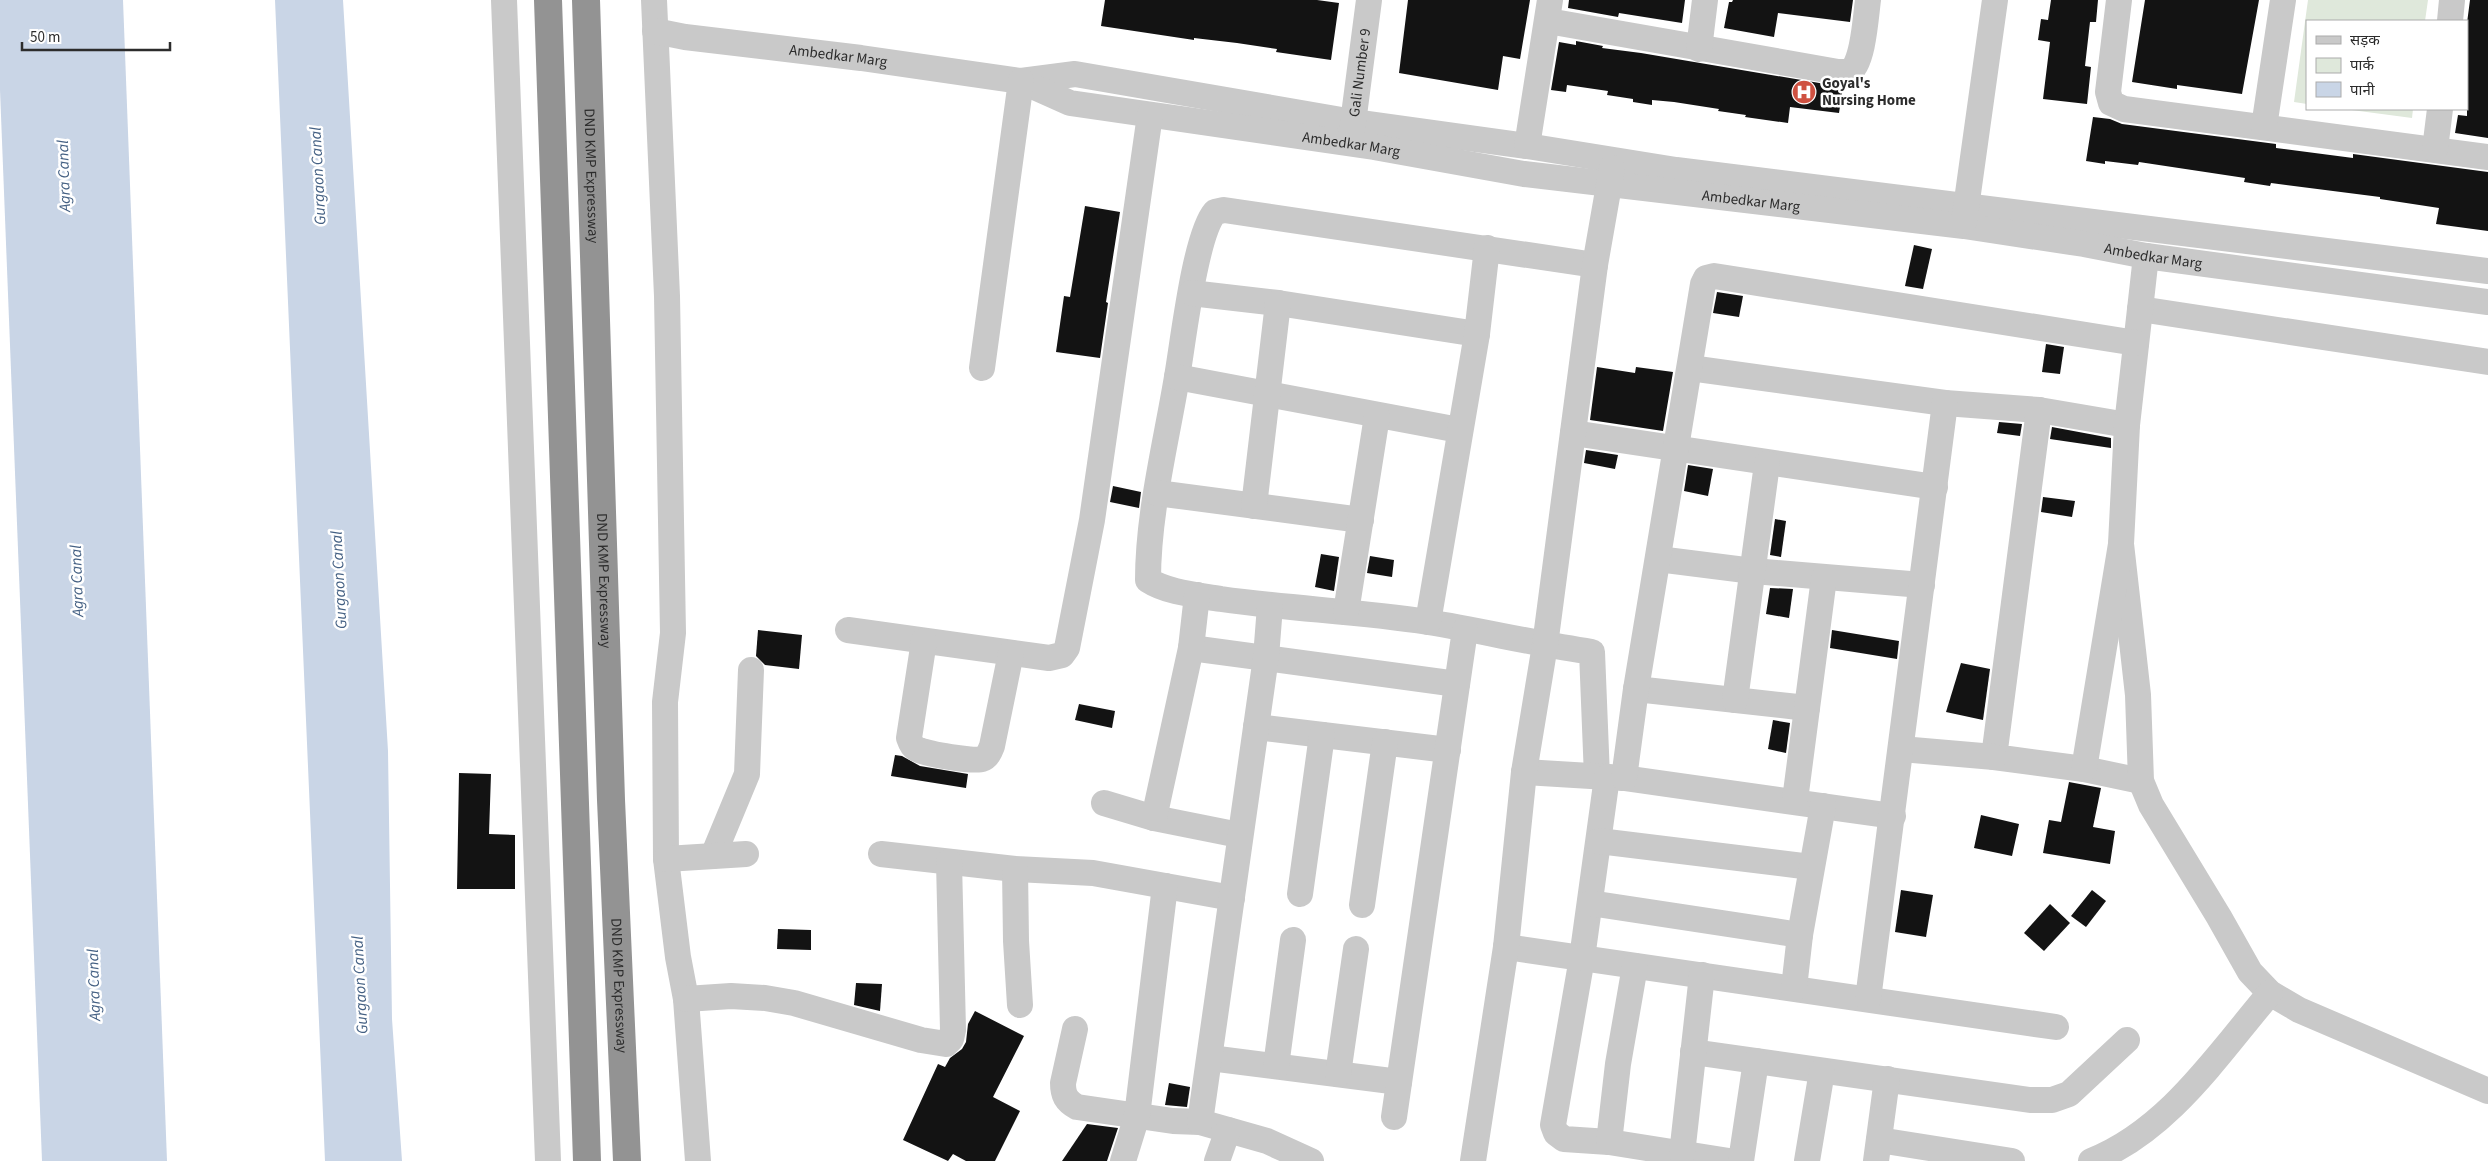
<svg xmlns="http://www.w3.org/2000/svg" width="2488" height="1161" viewBox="0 0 2488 1161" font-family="'Source Sans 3','Noto Sans Devanagari',sans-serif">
<rect width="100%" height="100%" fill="#fff"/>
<g fill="#dfe8db">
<path d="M2308 0H2428L2425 21H2307V104L2294 102Z"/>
<path d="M2344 109H2413L2412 118Z"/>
</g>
<g fill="#c9d5e6">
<path d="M0 0H123L167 1161H42L0 90Z"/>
<path d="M275 0H343L388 751 392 1019 402 1161H325Z"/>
</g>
<g fill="#131313">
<path d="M1105 0H1317L1339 3 1331 60 1276 52 1277 49 1237 43 1194 38V40L1101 26Z"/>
<path d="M1408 0H1530L1520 59 1503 56 1498 90 1399 73Z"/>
<path d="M1569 0H1685L1682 23 1619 13 1618 17 1568 8Z"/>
<path d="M1733 0H1853L1850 22 1778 13 1774 37 1724 28 1729 2H1732Z"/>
<path d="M2051 0H2098L2096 22H2090L2085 66 2091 67 2087 104 2043 99 2050 42 2038 40 2041 19 2048 20Z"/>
<path d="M2145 0H2259L2242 94 2177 85V89L2132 82Z"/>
<path d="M2470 0H2488V138L2455 133 2458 115 2467 116V23Z"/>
<path d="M1576 41 1603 46 1602 48 1641 53 1843 87 1839 113 1790 107 1788 123 1745 117 1746 115 1718 111 1719 109 1674 102 1652 100V105L1633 102V99L1607 95 1608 91 1567 85 1566 92 1551 90 1559 42 1576 45Z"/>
<path d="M2093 117 2110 119 2122 124 2276 144V148L2353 158V154L2488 172V231L2436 224 2439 208 2380 199V197L2271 183 2270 186 2244 182 2245 178 2139 162 2138 165 2105 161V164L2086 161Z"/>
<path d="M1085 206 1120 212 1106 302 1108 303 1100 358 1056 352 1064 296 1070 297Z"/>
<path d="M1914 245 1932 249 1923 289 1905 286Z"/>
<path d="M1717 292 1743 296 1739 317 1713 313Z"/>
<path d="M2046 344 2064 347 2060 374 2042 372Z"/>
<path d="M1597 367 1635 373 1636 367 1673 372 1663 431 1590 420Z"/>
<path d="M1999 422 2022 424 2020 436 1997 433Z"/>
<path d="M2052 427 2111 438V448L2050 439Z"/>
<path d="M1586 450 1618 455 1615 469 1584 463Z"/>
<path d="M1688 465 1713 469 1708 496 1684 491Z"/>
<path d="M1113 486 1141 492 1139 508 1110 502Z"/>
<path d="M2043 497 2075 501 2072 517 2041 512Z"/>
<path d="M1775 519 1786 521 1781 557 1770 555Z"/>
<path d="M1321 554 1339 557 1334 591 1315 587Z"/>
<path d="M1370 556 1394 560 1392 577 1367 573Z"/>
<path d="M1770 588 1793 589 1789 618 1766 614Z"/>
<path d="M758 630 802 635 799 669 765 665 756 656Z"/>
<path d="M1832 630 1899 641 1897 659 1830 648Z"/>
<path d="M1961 663 1990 669 1983 720 1946 712Z"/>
<path d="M1079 704 1115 711 1112 728 1075 720Z"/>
<path d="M1773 720 1790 723 1786 753 1768 749Z"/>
<path d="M895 755 902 756 920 766 968 774 966 788 891 776Z"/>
<path d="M459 773 491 774 489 834 515 835V889H457Z"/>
<path d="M2069 782 2101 788 2093 827 2115 831 2110 864 2043 853 2049 820 2061 822Z"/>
<path d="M1981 815 2019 824 2012 856 1974 848Z"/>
<path d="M1901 890 1933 895 1926 937 1895 932Z"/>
<path d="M2092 890 2106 901 2086 927 2071 916Z"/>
<path d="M2050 904 2070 923 2044 951 2024 933Z"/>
<path d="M778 929 811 930V950L777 949Z"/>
<path d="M856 983 882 984 880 1011 854 1005Z"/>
<path d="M975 1011 1024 1036 993 1097 1020 1111 995 1161H966L953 1154 948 1161 903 1140 938 1064 945 1067 950 1058 962 1049 966 1042 968 1024Z"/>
<path d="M1169 1083 1190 1087 1187 1107 1165 1105Z"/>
<path d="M1087 1124 1118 1128 1107 1161H1062Z"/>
</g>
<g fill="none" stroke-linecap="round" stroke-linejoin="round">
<g stroke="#c9c9c9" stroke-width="26">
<path d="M504 0 548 1161"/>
<path d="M654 0 667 296 673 633 665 702 666 859 678 957 686 999 698 1161"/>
<path d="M2119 0 2108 92 2111 103 2124 109 2488 157"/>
<path d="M1548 21 1838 72C1841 72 1847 72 1850 71 1863 65 1866 14 1868 0"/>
<path d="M2450 21 2452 0"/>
<path id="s1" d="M655 31 685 37 861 58 1021 81 1075 74 1353 122 1527 146 1676 170 2488 271"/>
<path d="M1699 49 1705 0"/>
<path id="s2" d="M1021 81 1070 103 1374 147 1524 174 1964 226 2084 244 2146 256 2488 302"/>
<path d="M2264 127 2283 0"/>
<path id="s3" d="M1351 138 1369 0"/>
<path d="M1527 146 1550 0"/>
<path d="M2435 149 2440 109"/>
<path d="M1964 222 1995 0"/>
<path d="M1595 265 1224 210 1215 212C1195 235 1183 343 1177 377 1166 443 1148 513 1148 580 1168 593 1198 595 1221 599 1290 609 1359 611 1428 622 1483 631 1537 644 1592 652L1597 777"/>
<path d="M1191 293 1278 303 1477 334"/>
<path d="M2140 309 2488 362"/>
<path d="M982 368 1021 81"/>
<path d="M1690 368 1945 403 2039 410 2127 425"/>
<path d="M1177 377 1459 430"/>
<path d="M2039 410 1994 757 2084 769 2141 781"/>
<path d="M1573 433 1935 487"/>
<path d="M1157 493 1361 520"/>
<path d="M1254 506 1278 303"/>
<path d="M2121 544 2138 695 2141 781 2151 805 2219 917 2250 972 2270 993 2299 1010 2488 1091"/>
<path d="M1658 559 1753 571 1922 585"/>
<path d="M1346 612 1377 416"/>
<path d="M1428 622 1477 334 1487 248"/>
<path d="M848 630 1049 658 1062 655 1067 648 1092 520 1150 115"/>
<path d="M924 641 909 738C911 744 913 748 919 750 928 754 974 762 982 759 988 757 990 751 992 746L1011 653"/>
<path d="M1191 648 1457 684"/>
<path d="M1636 689 1807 708"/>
<path d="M1735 700 1767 464"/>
<path d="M1256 727 1448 750"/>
<path d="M1901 749 1994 757"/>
<path d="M2084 769 2121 544 2127 425 2146 256"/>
<path d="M1524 772 1624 778 1893 816"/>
<path d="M1607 777 1582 958 1553 1125 1556 1133 1564 1139 1609 1142 1729 1161"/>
<path d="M1624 778 1636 689 1703 284 1706 278 1714 276 2136 343"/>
<path d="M1795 800 1824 578"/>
<path d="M1104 803 1154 818 1239 835"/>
<path d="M1154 818 1191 648 1197 595"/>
<path d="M1599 841 1811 867"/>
<path d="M881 854 1015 869 1093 873 1232 898"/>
<path d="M713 856 747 774 751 670"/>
<path d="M666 859 746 854"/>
<path d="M1015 869 1016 941 1020 1005"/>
<path d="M1300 894 1322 735"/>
<path d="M1590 903 1800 935"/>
<path d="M1362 905 1385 742"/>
<path d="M1506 947 2056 1027"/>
<path d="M1794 988 1800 935 1823 806"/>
<path d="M686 999 731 996 765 998 794 1003 921 1040 946 1044 951 1039 953 1030 949 862"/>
<path d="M1868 999 1945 403"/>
<path d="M1075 1029 1063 1083C1063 1095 1066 1101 1077 1107L1173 1121 1200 1122 1267 1141 1311 1161"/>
<path d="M1693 1052 2030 1100H2052L2069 1094 2127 1040"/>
<path d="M1210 1058 1399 1082"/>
<path d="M1276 1066 1293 940"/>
<path d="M1338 1074 1356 949"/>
<path d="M1394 1117 1465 630"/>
<path d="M1200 1122 1266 657 1270 606"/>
<path d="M1879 1140 2012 1161"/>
<path d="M1609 1142 1618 1064 1635 966"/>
<path d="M1682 1154 1702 975"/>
<path d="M1123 1161 1137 1116 1165 886"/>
<path d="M1217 1161 1228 1130"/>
<path d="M1473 1161 1506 947 1524 772 1545 645 1595 265 1612 168"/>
<path d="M1741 1161 1756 1061"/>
<path d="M1807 1161 1822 1071"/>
<path d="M1876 1161 1887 1079"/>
<path d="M2091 1161C2168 1131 2218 1054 2270 993"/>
</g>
<g stroke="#939393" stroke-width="28">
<path d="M548 0 587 1161"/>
<path id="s4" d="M586 0 611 800 627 1161"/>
</g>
</g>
<defs>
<g id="hospital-disc" transform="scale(1.25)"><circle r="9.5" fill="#cf5141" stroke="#fff"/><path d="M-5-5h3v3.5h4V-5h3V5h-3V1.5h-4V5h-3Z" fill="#fff"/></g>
</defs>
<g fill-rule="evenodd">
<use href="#hospital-disc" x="1804" y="92"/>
</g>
<g text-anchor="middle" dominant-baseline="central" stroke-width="5" stroke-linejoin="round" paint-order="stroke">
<g font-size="15" fill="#2c2c2c" stroke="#fff">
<text stroke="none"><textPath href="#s1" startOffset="185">Ambedkar Marg</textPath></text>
<text stroke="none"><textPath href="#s3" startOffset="66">Gali Number 9</textPath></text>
<text stroke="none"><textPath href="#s2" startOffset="338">Ambedkar Marg</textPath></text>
<text stroke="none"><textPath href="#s4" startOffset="176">DND KMP Expressway</textPath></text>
<text stroke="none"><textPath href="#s2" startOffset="742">Ambedkar Marg</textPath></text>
<text stroke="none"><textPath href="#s2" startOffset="1148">Ambedkar Marg</textPath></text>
<text stroke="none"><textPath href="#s4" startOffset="581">DND KMP Expressway</textPath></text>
<text stroke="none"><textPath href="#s4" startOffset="986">DND KMP Expressway</textPath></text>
</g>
<g font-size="15" font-weight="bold" fill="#2c2c2c" stroke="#fff" text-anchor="start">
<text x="1822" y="83">Goyal's<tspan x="1822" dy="17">Nursing Home</tspan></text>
</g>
<g font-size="16" font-style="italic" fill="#446083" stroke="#fff">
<text transform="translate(64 176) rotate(-92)">Agra Canal</text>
<text transform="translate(318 176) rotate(-93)">Gurgaon Canal</text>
<text transform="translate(339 580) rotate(-93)">Gurgaon Canal</text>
<text transform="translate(77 581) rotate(-92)">Agra Canal</text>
<text transform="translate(94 985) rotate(-92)">Agra Canal</text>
<text transform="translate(360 985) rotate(-93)">Gurgaon Canal</text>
</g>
</g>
<rect x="2306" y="20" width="162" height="90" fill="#ffffff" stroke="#ababab"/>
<rect x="2316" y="36" width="25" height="8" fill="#c9c9c9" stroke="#ababab"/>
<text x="2350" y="45" font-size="15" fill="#2c2c2c">सड़क</text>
<rect x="2316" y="58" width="25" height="15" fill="#dfe8db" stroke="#ababab"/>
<text x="2350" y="70" font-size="15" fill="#2c2c2c">पार्क</text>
<rect x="2316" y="82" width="25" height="15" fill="#c9d5e6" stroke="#ababab"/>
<text x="2350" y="95" font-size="15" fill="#2c2c2c">पानी</text>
<path d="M22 42v8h148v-8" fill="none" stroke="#2c2c2c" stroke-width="2.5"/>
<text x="30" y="42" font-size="15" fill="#2c2c2c" stroke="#ffffff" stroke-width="4" paint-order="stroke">50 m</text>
</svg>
